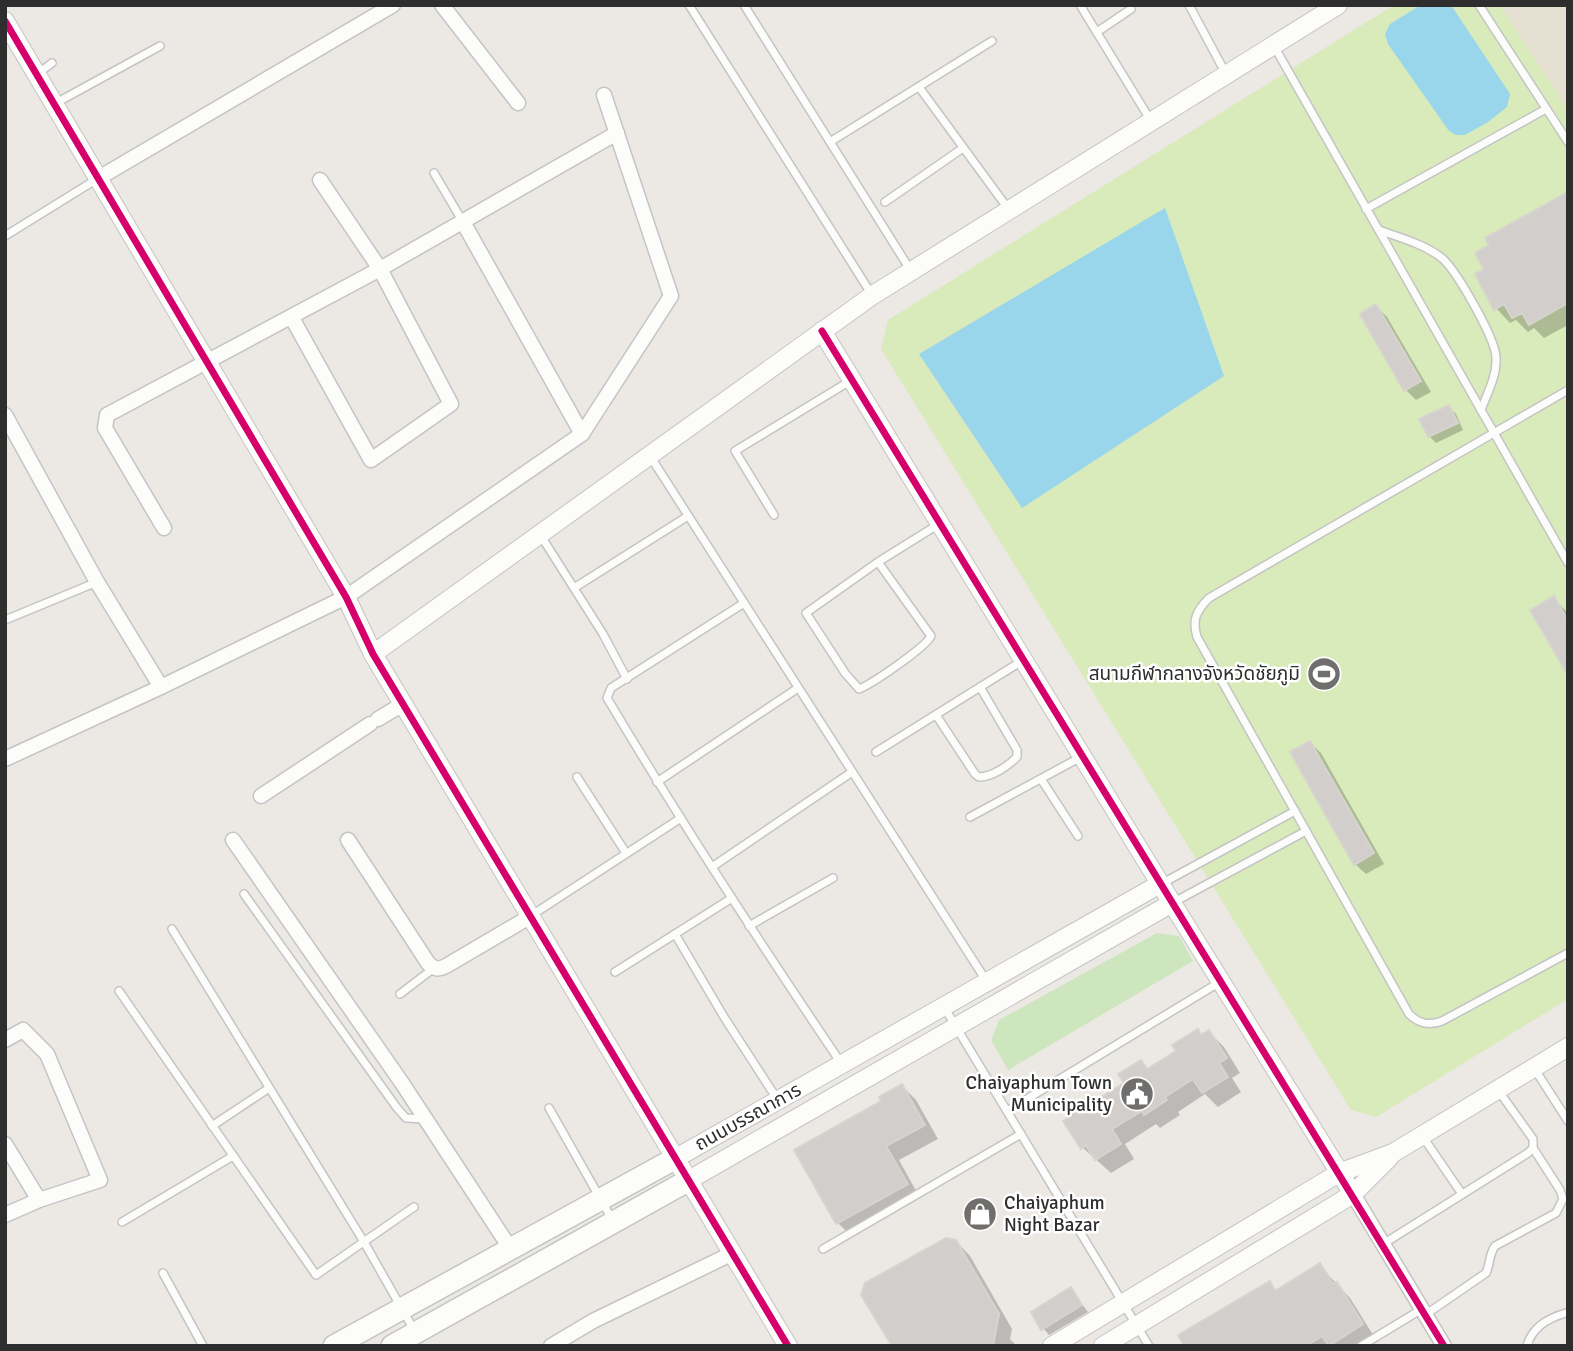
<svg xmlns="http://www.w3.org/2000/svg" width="1573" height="1351" viewBox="0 0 1573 1351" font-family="Signika,'Noto Sans Thai',sans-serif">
<rect width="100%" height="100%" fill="#ece8e4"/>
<path fill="#e6e0d3" d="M1500 5H1568V110Z"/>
<path fill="#cee6be" d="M1157 933 1179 936 1193 961 1008 1070 991 1040 999 1020Z"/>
<path fill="#d9eabb" d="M1394 5H1500L1568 110V999L1376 1117 1351 1110 881 349 888 320Z"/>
<g fill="#99d6ec">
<path d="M1421 5H1448L1453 8 1510 94 1507 107 1488 122 1465 135H1456L1449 131 1388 44 1385 34 1390 24Z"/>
<path d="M1165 208 1224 376 1022 508 919 354Z"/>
</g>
<g fill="#0003">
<path d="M1568 194V325L1544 338 1534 328 1528 332 1516 320 1510 323 1496 308Z"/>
<path d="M1376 306 1387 317 1431 392 1416 400 1406 390Z"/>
<path d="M1449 407 1456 414 1463 430 1436 443 1429 436Z"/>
<path d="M1553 598 1568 613V672Z"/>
<path d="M1310 743 1321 753 1384 864 1366 874 1355 864Z"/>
<path d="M1198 1031 1203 1036 1209 1032 1224 1047 1240 1073 1232 1078 1241 1092 1218 1107 1205 1094 1178 1112 1180 1115 1160 1128 1156 1124 1125 1144 1134 1159 1111 1173 1082 1147 1096 1103 1126 1084 1141 1062 1149 1070 1178 1052Z"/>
<path d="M902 1086 916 1100 938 1139 899 1160 920 1198 852 1237 838 1223 797 1150 883 1101Z"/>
<path d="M956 1241 970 1256 1012 1329 1010 1339 1017 1346H894Z"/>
<path d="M1319 1265 1350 1298 1375 1338 1363 1346H1186L1269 1283 1278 1292Z"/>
<path d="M1071 1290 1088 1312 1049 1335 1043 1328Z"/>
</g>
<g fill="#d1cecb" stroke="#d7d4d0" stroke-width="2">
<path d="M1568 192V303L1529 325 1522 313 1512 318 1504 304 1494 310 1475 274 1484 269 1475 253 1489 245 1485 238Z"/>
<path d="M1376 304 1421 381 1404 391 1360 314Z"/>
<path d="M1449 405 1458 423 1428 437 1419 419Z"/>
<path d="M1554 596 1568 621V675L1530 610Z"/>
<path d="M1310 741 1374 853 1354 865 1290 752Z"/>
<path d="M1198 1029 1201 1035 1209 1030 1227 1058 1219 1063 1228 1077 1202 1093 1193 1079 1165 1097 1167 1100 1144 1115 1142 1111 1112 1129 1121 1144 1095 1160 1086 1145 1081 1149 1063 1121 1069 1117 1065 1111 1091 1095 1095 1101 1124 1083 1118 1074 1141 1060 1147 1069 1176 1051 1172 1045Z"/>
<path d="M902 1084 925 1125 886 1146 908 1184 836 1224 794 1150 881 1101 879 1097Z"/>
<path d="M946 1238 956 1240 999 1314 993 1346H892L861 1295 865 1283Z"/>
<path d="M1320 1263 1333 1284 1337 1282 1363 1324 1329 1346 1322 1336 1306 1346H1184L1178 1335 1270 1281 1275 1291Z"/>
<path d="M1071 1287 1082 1305 1041 1330 1031 1312Z"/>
</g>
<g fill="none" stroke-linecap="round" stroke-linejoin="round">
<g stroke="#c5c4c5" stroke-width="10">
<g id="service">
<path d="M689 5 872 295"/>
<path d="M744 5 911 271"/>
<path d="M1080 5 1151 121"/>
<path d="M1189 5 1226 74"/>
<path d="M1479 5 1568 142"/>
<path d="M1097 32 1131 9"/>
<path d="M1274 46 1568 563"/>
<path d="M37 74 52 63"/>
<path d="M919 87 1009 210"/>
<path d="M56 103 160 46"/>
<path d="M830 142 992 41"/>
<path d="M434 173 463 222"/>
<path d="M885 202 963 148"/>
<path d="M1366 209 1546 109"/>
<path d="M1379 230C1400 238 1425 244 1443 259 1457 272 1496 339 1496 358 1497 376 1487 394 1481 410"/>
<path d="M5 236 97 179"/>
<path d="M1568 390 1209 598C1196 611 1192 620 1197 637L1409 1014C1419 1024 1429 1026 1442 1021L1568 953"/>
<path d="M650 456 987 982"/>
<path d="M774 515 735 451 850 381"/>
<path d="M541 536 603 634 627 679"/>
<path d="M878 562 931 636C926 647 872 684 859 689L845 673 806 613 878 562 939 524"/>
<path d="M574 588 688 516"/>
<path d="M744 603 611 688 607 698C681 822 760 943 841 1063"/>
<path d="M5 620 97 582"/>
<path d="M936 715 975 774 979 777C992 777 1008 766 1017 757V750L980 687"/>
<path d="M876 752 1022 661"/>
<path d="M577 777 626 853"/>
<path d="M1041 779 1078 836"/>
<path d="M657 782 798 688"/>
<path d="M970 817 1081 757"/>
<path d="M712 867 852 772"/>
<path d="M1161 884 1295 811"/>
<path d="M244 894 397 1108 406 1118 425 1119"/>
<path d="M1174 902 1306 831"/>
<path d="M532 915 681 818"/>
<path d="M749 926 833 878"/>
<path d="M172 929 364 1242 414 1330"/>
<path d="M675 934 724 1017 777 1099"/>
<path d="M615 972 732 898"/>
<path d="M119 991 316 1275 414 1207"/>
<path d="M400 994 434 968"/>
<path d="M944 1007 1149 1346"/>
<path d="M1534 1068 1568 1121"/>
<path d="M549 1108 613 1221"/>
<path d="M1007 1111 1220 982"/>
<path d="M212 1126 269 1088"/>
<path d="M1423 1137 1462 1194"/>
<path d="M122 1222 233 1156"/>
<path d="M1383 1244 1528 1153 1533 1148V1139L1498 1090"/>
<path d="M823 1249 1021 1134"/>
<path d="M163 1273 203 1346"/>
<path d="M1425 1315 1486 1273C1490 1265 1489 1254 1495 1246L1556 1213 1563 1199 1560 1190 1533 1148"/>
<path d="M1361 1346 1422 1309"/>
<path d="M1527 1346C1532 1327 1548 1318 1566 1313"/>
</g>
</g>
<g stroke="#c5c4c5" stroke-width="17">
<g id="minor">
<path d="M442 5 518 103"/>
<path d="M97 179 393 5"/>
<path d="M463 222 582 434"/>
<path d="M292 318 371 460 451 404 380 269 320 180"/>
<path d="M5 415 97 582 161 687"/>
<path d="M164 528 105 428 107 415 380 269 617 133"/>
<path d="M378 719 403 704"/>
<path d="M5 759 161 687 346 597 582 434 671 296 604 95"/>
<path d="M261 796 370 724"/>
<path d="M233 840 402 1083 510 1248"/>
<path d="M348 840 428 963C434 969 438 970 446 966L531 916"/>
<path d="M5 1040 23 1030 47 1054 100 1180 39 1200 5 1215"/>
<path d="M5 1144 39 1200"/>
<path d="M1353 1194 1444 1346"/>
<path d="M551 1346 593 1321 733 1253"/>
</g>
</g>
<g stroke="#c5c4c5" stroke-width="20">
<g id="tertiary">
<path d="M5 21 346 597 373 654 788 1346"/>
<path d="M822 331 1172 903 1353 1194"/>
<path d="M373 654 873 295 1338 5"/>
<path d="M676 1158 1160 884"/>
<path d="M689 1180 1172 903"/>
<path d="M1052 1346 1339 1173 1393 1153 1568 1047"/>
<path d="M1103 1346 1353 1194 1389 1158"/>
</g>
</g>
<g stroke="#c5c4c5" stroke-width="24">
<g id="secondary">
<path d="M334 1346 676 1158"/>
<path d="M392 1346 689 1180"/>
</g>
</g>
<use href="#service" stroke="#fcfcfb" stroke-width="7"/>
<use href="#minor" stroke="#fcfcfb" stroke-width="14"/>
<use href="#tertiary" stroke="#fcfcfb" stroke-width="18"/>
<use href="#secondary" stroke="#fcfcfb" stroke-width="21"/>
<g stroke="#fff" stroke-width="11">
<g id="cycleway">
<path d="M5 21 346 597 373 654 788 1346"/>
<path d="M822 331 1444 1346"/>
</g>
</g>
<use href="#cycleway" stroke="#d6006c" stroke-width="7"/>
</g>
<defs>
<g id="stadium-disc" transform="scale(1.75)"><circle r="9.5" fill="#706f6e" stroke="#fff"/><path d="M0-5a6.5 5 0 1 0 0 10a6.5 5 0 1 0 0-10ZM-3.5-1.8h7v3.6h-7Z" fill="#fff"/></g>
<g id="civic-disc" transform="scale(1.75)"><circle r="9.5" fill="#706f6e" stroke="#fff"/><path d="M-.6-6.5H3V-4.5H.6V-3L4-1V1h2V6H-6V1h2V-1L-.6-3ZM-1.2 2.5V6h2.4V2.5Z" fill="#fff"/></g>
<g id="shop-disc" transform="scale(1.75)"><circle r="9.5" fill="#706f6e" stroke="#fff"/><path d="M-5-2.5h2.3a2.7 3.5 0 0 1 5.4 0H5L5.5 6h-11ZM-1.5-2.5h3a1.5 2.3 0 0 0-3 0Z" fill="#fff"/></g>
</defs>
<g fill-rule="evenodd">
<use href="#stadium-disc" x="1324" y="674"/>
<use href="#civic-disc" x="1137" y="1094"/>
<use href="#shop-disc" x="980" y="1214"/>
</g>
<g text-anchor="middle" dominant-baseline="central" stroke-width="5" stroke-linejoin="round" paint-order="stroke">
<g font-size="19" fill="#2e2e2e" stroke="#fff" text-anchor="end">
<text x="1300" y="674">สนามกีฬากลางจังหวัดชัยภูมิ</text>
<text x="1112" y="1083">Chaiyaphum Town<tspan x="1112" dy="22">Municipality</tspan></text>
<text x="1004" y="1203" text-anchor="start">Chaiyaphum<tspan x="1004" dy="22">Night Bazar</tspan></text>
</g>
<g font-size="19" fill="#2e2e2e" stroke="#fff">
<text transform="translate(748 1117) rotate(-29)">ถนนบรรณาการ</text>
</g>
</g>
<rect width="1573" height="1351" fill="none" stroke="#2e2e2e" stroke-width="14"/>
</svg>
